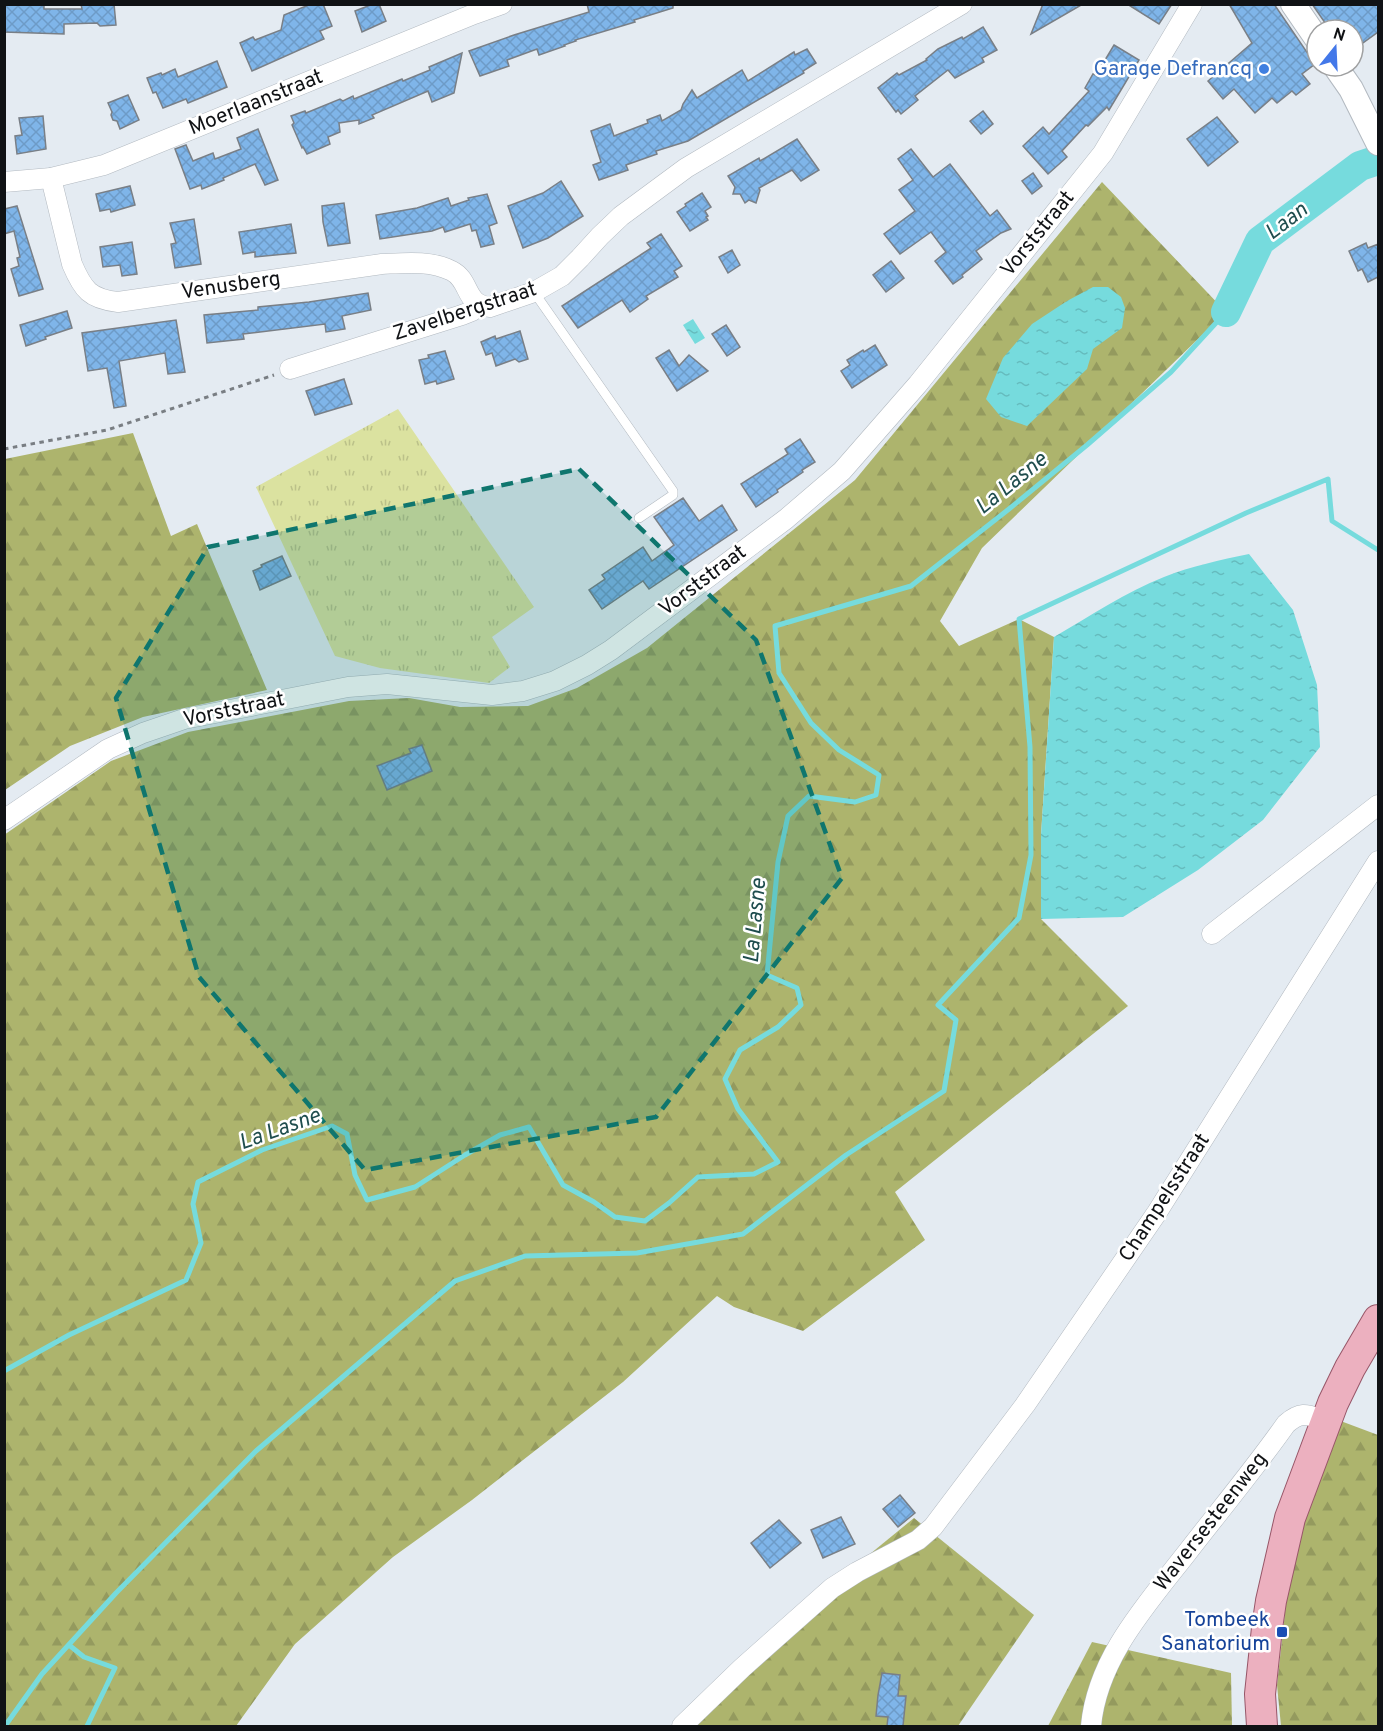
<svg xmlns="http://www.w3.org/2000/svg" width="1383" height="1731" viewBox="0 0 1383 1731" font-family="Overpass,sans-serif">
<defs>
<pattern id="grass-tufts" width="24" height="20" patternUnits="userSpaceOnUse" patternTransform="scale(1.5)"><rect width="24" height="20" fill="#dbe2a0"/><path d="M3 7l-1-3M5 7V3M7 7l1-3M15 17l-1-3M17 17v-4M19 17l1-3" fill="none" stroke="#bbc189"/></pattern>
<pattern id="forest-firs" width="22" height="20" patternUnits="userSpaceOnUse" patternTransform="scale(1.5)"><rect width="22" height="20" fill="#adb46d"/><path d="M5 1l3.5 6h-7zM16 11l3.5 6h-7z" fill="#949a5e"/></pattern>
<pattern id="water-ripples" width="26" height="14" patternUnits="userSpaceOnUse" patternTransform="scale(1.5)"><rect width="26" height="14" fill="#76dbdd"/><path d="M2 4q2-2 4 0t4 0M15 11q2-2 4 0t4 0" fill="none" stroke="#65bbbd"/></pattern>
<pattern id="building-cross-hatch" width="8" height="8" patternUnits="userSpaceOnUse" patternTransform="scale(1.5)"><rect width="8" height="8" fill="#7fb5e9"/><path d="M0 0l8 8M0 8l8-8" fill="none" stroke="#6d9bc7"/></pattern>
</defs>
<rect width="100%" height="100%" fill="#e4ebf2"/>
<path fill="url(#grass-tufts)" d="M398 409 534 607 492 637 510 667 489 683 380 668 335 656 256 487Z"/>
<g fill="url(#forest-firs)">
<path d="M1102 182 1226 312 982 548 940 621 959 646 1019 619 1054 637 1041 835V919L1128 1006 895 1192 925 1240 803 1331 734 1307 717 1296 623 1382 472 1500 393 1557 295 1644 236 1726H5L4 835 111 761 188 732 349 701 409 698 460 707 528 706 577 688 647 648 855 480Z"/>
<path d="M133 433 171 536 197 524 267 690 143 717 70 746 5 790V459Z"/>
<path d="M1338 1420 1378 1435V1726H1281L1277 1685 1292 1548Z"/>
<path d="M914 1518 1034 1615 958 1726H681L793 1617Z"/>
<path d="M1092 1642 1231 1673 1232 1726H1048Z"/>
</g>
<g fill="url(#water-ripples)">
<path d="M1093 287H1108L1121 297 1125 308 1122 328 1093 349 1087 369 1027 426 1001 417 986 399 1003 358 1032 324 1067 301Z"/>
<path d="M693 319 705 338 695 344 683 325Z"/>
<path d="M1249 554 1293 610 1317 685 1320 747 1263 820 1198 870 1123 917 1041 919V835L1054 637C1090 616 1126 592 1164 577 1192 566 1220 560 1249 554Z"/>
</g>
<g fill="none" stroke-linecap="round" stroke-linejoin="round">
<g stroke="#76dbdd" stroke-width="5">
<path d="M4 1371 69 1335 186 1280 201 1243 193 1204 198 1182 262 1150 332 1126 347 1134 355 1175 367 1200 415 1187 465 1155 500 1135 529 1127 563 1185 594 1202 615 1217 645 1221 669 1203 698 1177 754 1174 778 1162 738 1109 725 1079 740 1050 778 1027 801 1005 797 988 767 975 778 862 788 816 809 796 855 802 876 795 879 775 839 750 811 723 779 673 775 626 911 586 1009 509 1087 445 1171 372 1226 312"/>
<path d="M69 1645 84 1657 115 1668 87 1726"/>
<path d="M5 1726 42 1674 116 1593 256 1451 455 1281 525 1256 637 1253 743 1234 846 1155 944 1091 956 1020 938 1005 1019 918 1031 855 1030 747 1019 619 1246 513 1328 479 1332 521 1378 550"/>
</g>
<path stroke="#76dbdd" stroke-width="30" d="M1226 312 1260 241 1360 166 1378 160"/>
</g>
<g fill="url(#building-cross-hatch)" stroke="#797f86" stroke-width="1.5">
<path d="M4 4H44V9H82L81 4H114L116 25 100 26 97 23 64 24V34L4 32Z"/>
<path d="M311 4H323L332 26 320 31 324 39 252 71 240 43 253 37 255 40 281 30 284 15Z"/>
<path d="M373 4H379L386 21 362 32 355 11Z"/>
<path d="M587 4H673V8L634 20 635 22 575 40 576 41 564 45 565 46 539 55 537 49 507 60 509 66 480 76 469 51 514 35 589 12Z"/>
<path d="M1043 4H1083L1031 34Z"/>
<path d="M1127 4H1172L1159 24Z"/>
<path d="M1229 4H1274L1315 64 1302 74 1310 84 1296 95 1292 91 1277 103 1272 98 1255 113 1234 89 1223 99 1208 81 1252 43Z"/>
<path d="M1312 4H1378V32L1353 50V30H1330Z"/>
<path d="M983 27 997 50 982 58 984 62 955 78 948 70 915 96 918 100 901 114 898 110 896 112 878 88 897 73 899 75 927 60 926 59 938 49 962 37 963 39Z"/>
<path d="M1114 45 1139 60 1109 110 1107 107 1088 126 1086 125 1062 151 1067 157 1048 174 1023 146 1043 127 1049 134 1089 91 1085 88 1093 74 1096 75Z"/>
<path d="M807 49 816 63 803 71 804 73 688 141 656 151 657 154 626 165 628 170 599 180 593 165 601 162 591 131 610 124 614 136 648 123 647 120 660 115 662 121 681 110 683 104 692 90 697 98 742 70 748 81 794 52 795 55Z"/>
<path d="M462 53 454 93 432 102 428 91 372 115 374 118 359 124V120L339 123 340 132 328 137 330 144 307 154 303 147 302 148 292 125 294 123 291 116 305 111 306 113 340 99 343 101 353 96 354 99 402 79 403 81 430 70 429 67Z"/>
<path d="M217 61 227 87 188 103 186 99 163 108 156 92 153 93 147 78 161 73 162 75 175 69 178 77Z"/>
<path d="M128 95 139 120 120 129 117 121 113 120 111 115 112 112 108 103Z"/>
<path d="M983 111 993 124 981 134 970 121Z"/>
<path d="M43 116 46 149 17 154 15 136 22 135 19 118Z"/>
<path d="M1217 117 1238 142 1208 166 1187 139Z"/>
<path d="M258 129 278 180 265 185 255 164 223 178 224 180 202 189 201 185 190 189 175 149 186 145 193 161 213 153 215 159 241 149 237 138Z"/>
<path d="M797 139 819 170 801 181 792 170 759 188 760 190 756 203 749 200 745 203 740 194H733L735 187 728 176 759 158 760 161Z"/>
<path d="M911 149 933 177 950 164 990 216 997 210 1011 229 1001 233 976 251 982 259 962 275 963 277 953 284 935 261 946 252 931 232 900 254 884 234 915 211 899 190 913 180 898 159Z"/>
<path d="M1033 173 1042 186 1032 194 1022 181Z"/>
<path d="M561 181 583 216 548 238 523 248 508 206 543 193Z"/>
<path d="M130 186 135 205 111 212 110 209 100 211 96 194Z"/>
<path d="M702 193 711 207 705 211 708 216 706 217 708 220 690 231 677 212 686 206 685 204Z"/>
<path d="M487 194 497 223 489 226 494 244 481 247 476 230 472 231 470 224 445 232 443 227 432 231 380 239 376 215 417 208 448 198 451 206 469 200 468 198Z"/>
<path d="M344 203 350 243 328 246 323 222 322 206Z"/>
<path d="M17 206 43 289 19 296 11 269 19 266 17 258 20 257 14 231 4 234V209Z"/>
<path d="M194 219 201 264 175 268 171 244 176 243 170 223Z"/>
<path d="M291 224 296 253 255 257V252L243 254 239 232Z"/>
<path d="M661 234 682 266 674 271 678 277 646 296 648 299 630 312 622 300 578 328 562 306 642 254 651 248 647 243Z"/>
<path d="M132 242 137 274 122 276 120 265 103 267 100 247Z"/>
<path d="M1366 243 1368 248 1378 244V277L1368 282 1362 269 1358 271 1349 251Z"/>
<path d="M732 250 740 265 728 273 719 257Z"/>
<path d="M891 261 904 278 886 292 873 275Z"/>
<path d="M368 293 371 310 342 316 345 329 326 332 325 324 243 334 244 339 207 343 204 315 258 310V307L309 302Z"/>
<path d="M67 311 72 328 45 337 46 339 26 346 20 325Z"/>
<path d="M176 320 185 372 168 374 165 353 119 361 126 406 114 408 107 368 88 371 82 333Z"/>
<path d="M726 325 740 347 727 356 712 334Z"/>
<path d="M520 331 528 359 519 362 515 359 496 366 492 353 486 355 481 342 495 336 496 339Z"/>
<path d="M875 345 887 365 852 388 841 371 850 365 847 360 863 350 864 352Z"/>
<path d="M669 350 679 366 689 355 708 371 677 391 656 358Z"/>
<path d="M445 351 454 379 437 384 436 381 425 384 419 360 429 358 428 355Z"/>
<path d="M344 379 352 404 315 415 306 391Z"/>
<path d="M800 439 815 462 802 470 803 472 777 490 778 492 756 507 741 484 788 454 785 449Z"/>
<path d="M683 498 699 521 722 505 737 530 649 589 643 581 602 609 589 590 605 579 602 575 643 547 652 561 674 545 654 517Z"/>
<path d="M282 556 291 576 260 590 253 571 262 567 261 565Z"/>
<path d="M422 745 432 771 387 790 377 766 411 753 409 749Z"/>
<path d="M900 1495 915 1513 898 1527 883 1509Z"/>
<path d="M841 1517 855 1544 823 1558 811 1530Z"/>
<path d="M779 1520 801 1543 770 1568 751 1543Z"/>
<path d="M882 1673 900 1675 898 1696H906L903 1726H887L888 1717 876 1716 878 1695Z"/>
</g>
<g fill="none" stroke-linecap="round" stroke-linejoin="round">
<g stroke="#b2b9c0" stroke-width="10">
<path id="service" d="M534 292 673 491V495L639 518"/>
</g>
<g stroke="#b2b9c0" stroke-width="21">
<g id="minor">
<path d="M51 178 72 264C83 290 90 299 118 302L382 264C404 263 431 260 452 271 471 281 464 305 490 307L534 292 562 276 580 258 600 236 621 216 686 168 962 4"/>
<path d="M4 182 51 178 104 165 474 14 502 4"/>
<path d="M290 369 462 315 472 311 479 305"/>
<path d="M4 820 108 749 143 733 184 719 348 687 387 684 492 695 523 691 555 681 587 665 611 650 786 519 842 471 918 384 1103 153 1192 4"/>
<path d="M1212 934 1378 805"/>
<path d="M682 1726 742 1668 832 1588 857 1572 918 1540 933 1527 1025 1405 1156 1214 1378 861"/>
<path d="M1091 1726C1097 1659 1146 1605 1186 1554 1220 1510 1255 1468 1286 1424 1302 1410 1308 1415 1326 1421"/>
</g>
</g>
<g stroke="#b2b9c0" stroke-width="26">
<g id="tertiary">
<path d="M1293 4 1317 39"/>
<path d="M1335 66 1351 89 1378 143"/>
</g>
</g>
<g stroke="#975668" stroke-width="32">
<path id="primary" d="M1262 1726 1260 1694 1267 1628 1271 1601 1290 1518 1333 1403 1350 1368 1378 1320"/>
</g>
<path stroke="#797e83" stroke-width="3" stroke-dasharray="4.5 4.5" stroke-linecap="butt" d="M4 449 107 430 274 375"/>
<use href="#service" stroke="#fff" stroke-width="9"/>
<use href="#minor" stroke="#fff" stroke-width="20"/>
<use href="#tertiary" stroke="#fff" stroke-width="24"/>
<use href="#primary" stroke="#ecb0bf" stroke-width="30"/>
</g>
<path fill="#0f766e" fill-opacity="0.2" stroke="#0f766e" stroke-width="4.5" stroke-dasharray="12 8" stroke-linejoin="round" d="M579 469 756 640 842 878 656 1117 365 1170 199 977 116 698 208 547Z"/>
<circle fill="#3f7fe0" stroke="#fff" stroke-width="2" cx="1264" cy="69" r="6"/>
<rect fill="#1a4fb4" stroke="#fff" stroke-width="2" x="1276" y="1626" width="12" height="12" rx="3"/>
<g text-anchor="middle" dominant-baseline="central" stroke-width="5" stroke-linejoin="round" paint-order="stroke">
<g font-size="21" fill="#366cbe" stroke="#fff" text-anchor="end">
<text x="1252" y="69">Garage Defrancq</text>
</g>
<g font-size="21" fill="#101215" stroke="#fff">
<text transform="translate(256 103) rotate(-22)">Moerlaanstraat</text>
<text transform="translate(1038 234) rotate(-51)">Vorststraat</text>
<text transform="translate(231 286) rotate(-8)">Venusberg</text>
<text transform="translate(465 312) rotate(-18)">Zavelbergstraat</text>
<text transform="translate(703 581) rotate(-37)">Vorststraat</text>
<text transform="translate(234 710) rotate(-12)">Vorststraat</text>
<text transform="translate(1165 1198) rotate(-57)">Champelsstraat</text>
<text transform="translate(1211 1522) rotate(-52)">Waversesteenweg</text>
</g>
<g font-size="21" fill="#164399" stroke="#fff" text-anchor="end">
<text x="1270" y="1620">Tombeek<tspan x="1270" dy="24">Sanatorium</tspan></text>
</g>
<g font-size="22" font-style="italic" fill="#1f4d4e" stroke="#fff">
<text transform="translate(1287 222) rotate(-37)">Laan</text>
<text transform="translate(1012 484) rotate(-39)">La Lasne</text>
<text transform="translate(756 921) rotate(-85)">La Lasne</text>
<text transform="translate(280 1130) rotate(-20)">La Lasne</text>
</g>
</g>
<rect width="1383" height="1731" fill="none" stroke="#101215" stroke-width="12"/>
<g transform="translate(1335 48) rotate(18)"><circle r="28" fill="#ffffff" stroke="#9fa0a1" stroke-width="1.5"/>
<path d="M0-4.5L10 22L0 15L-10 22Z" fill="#4378e9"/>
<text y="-9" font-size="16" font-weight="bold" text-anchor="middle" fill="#101215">N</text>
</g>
</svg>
